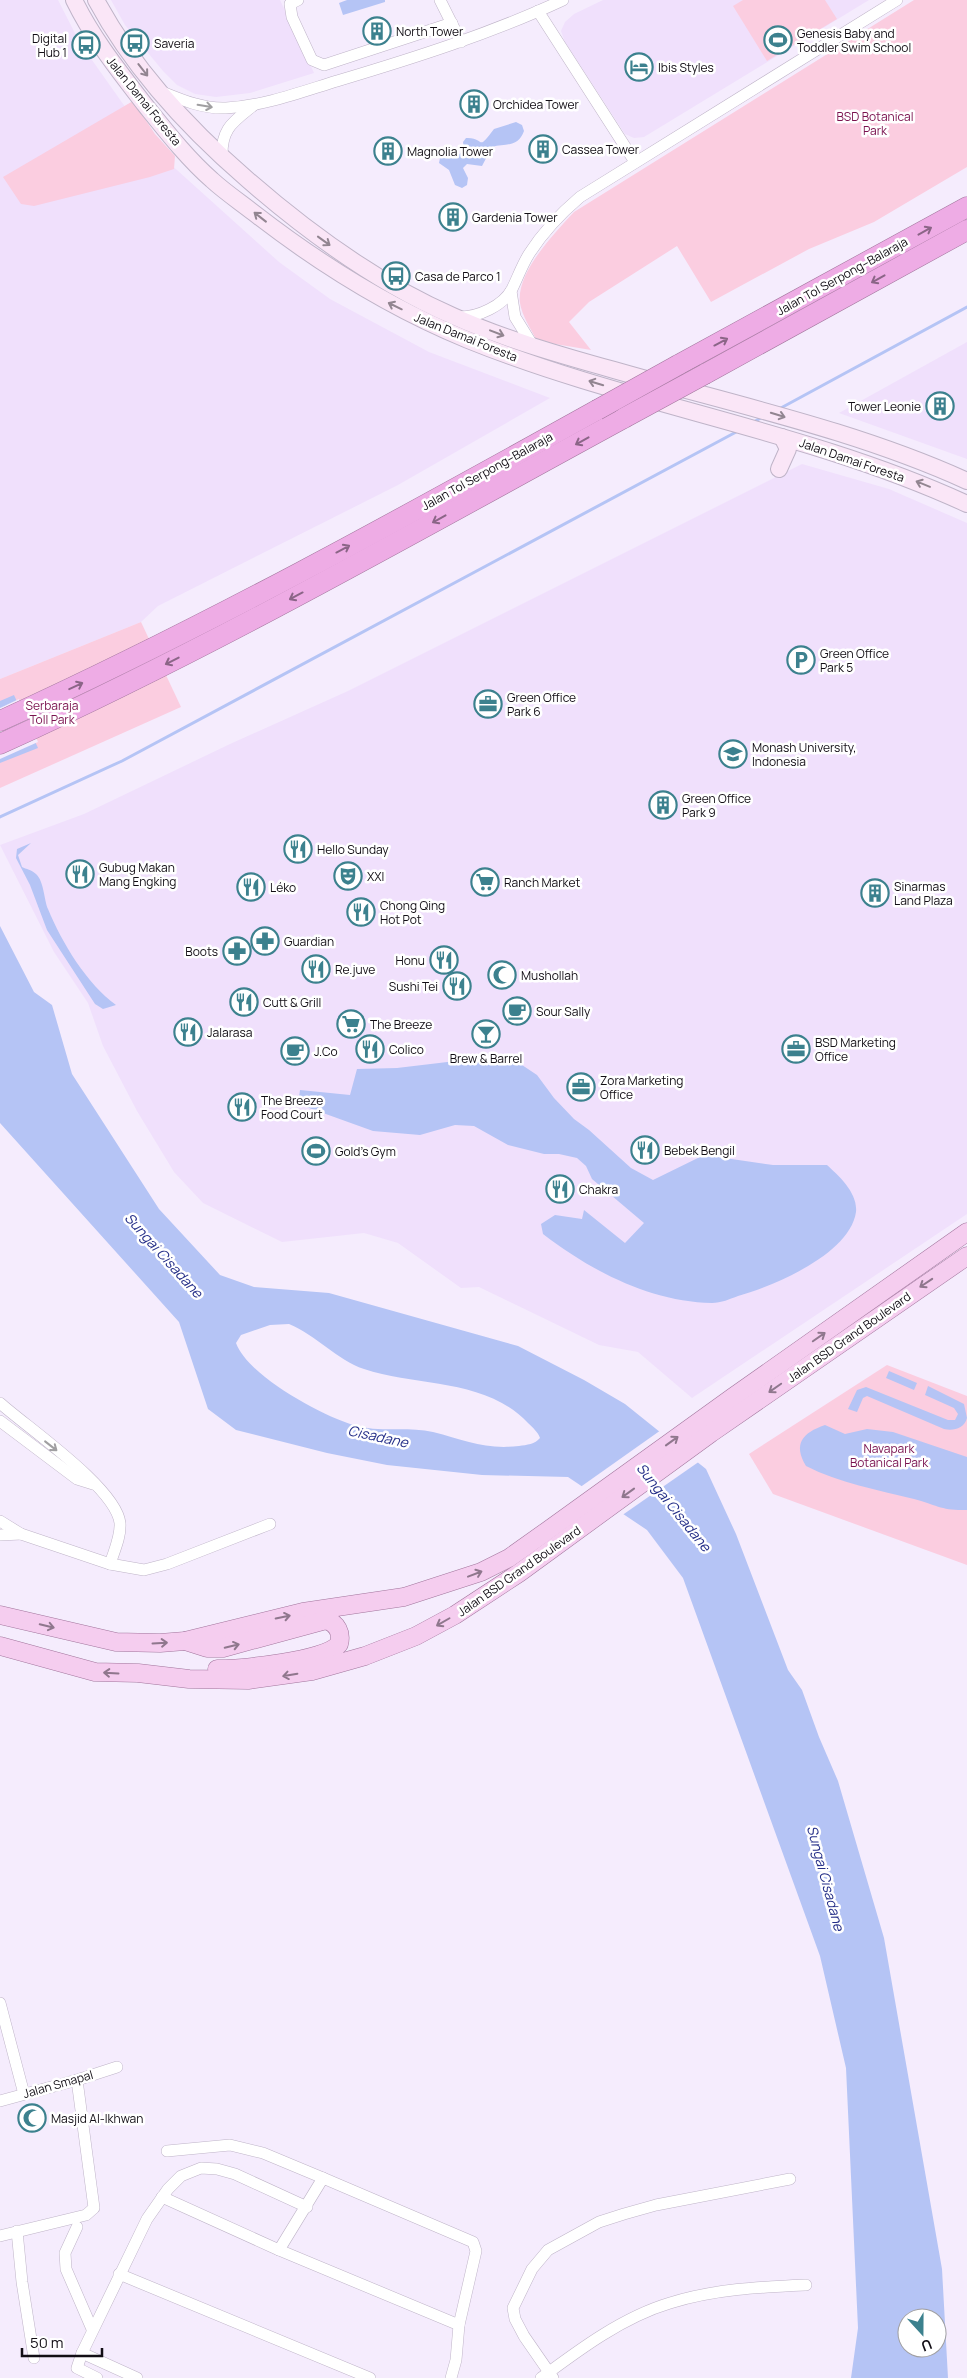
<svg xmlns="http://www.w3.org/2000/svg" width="967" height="2378" viewBox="0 0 967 2378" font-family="Manrope,sans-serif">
<rect width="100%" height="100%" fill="#f5ecfd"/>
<g fill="#f0e0fc">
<path d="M0 0H58L80 43 157 152 279 262 330 299 429 352 550 398 398 485 158 606 141 622 0 679Z"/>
<path d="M111 0H280L314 73 250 93 216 97 195 94 177 85 163 71 125 25Z"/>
<path d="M603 0H869L644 137 634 138 625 134 565 42 561 31 565 22 574 14Z"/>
<path d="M967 342V459L839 413Z"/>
<path d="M802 464 889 489 967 523V1214L692 1398 638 1352 599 1345 479 1287 461 1288 398 1243 364 1233 282 1242 203 1203 174 1172 137 1111 103 1046 88 1003 54 952 0 845 84 814 230 744 348 691Z"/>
</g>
<g fill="#fbcde0">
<path d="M743 0H825L837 19 767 61 733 6Z"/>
<path d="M914 0H967V167L874 222 809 249 711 302 677 246 589 302 569 322 591 350 537 341C531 329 522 316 520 303 516 272 555 233 574 212Z"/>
<path d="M133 101 155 134 175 156 174 169 150 177 34 206 21 204 3 177Z"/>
<path d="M141 622 181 707 0 788V679Z"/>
<path d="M887 1365 967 1396V1565L773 1494 749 1454Z"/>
</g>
<g fill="#b5c4f5" fill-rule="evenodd">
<path d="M347 0H385V2L343 15 339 3Z"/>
<path d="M516 122 522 125 524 131C518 148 505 143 492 147L482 166 467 164 463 168 468 178 467 185 462 188 455 185 449 170 439 163 440 158 457 157 464 149 463 142 466 138C486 137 476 153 494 129Z"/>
<path d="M14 695 38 748 0 763V701Z"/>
<path d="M31 843 18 855 22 867C26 869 32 870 36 874 44 881 44 900 48 909 62 943 87 984 116 1005L103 1009 95 1004 47 930 30 885 16 858 17 849Z"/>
<path d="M0 926 34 992 52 1005 72 1074 159 1209 220 1275 254 1287 329 1293 518 1346 584 1380 625 1404 706 1469 736 1534 788 1670 802 1690 819 1737 838 1781 884 1938 942 2269 948 2378H851L858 2328 846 2068 820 1956 683 1578 647 1530 568 1477 482 1475 387 1465 327 1453 236 1430 208 1409 179 1322 0 1123ZM289 1324C316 1335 337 1360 364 1369 418 1387 486 1378 528 1423 533 1428 538 1432 540 1438 535 1444 527 1445 519 1446 485 1450 465 1440 433 1432 407 1426 379 1433 353 1425 321 1415 248 1376 236 1343L241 1335 270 1325ZM907 2318H937V2348H907Z"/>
<path d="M481 1058 516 1061 537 1075 554 1098 574 1119 589 1130 631 1168 653 1180 704 1155 773 1165H827C839 1176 858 1193 856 1212 850 1254 774 1286 738 1296 730 1299 721 1303 712 1303 651 1302 591 1271 543 1234L541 1224 555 1215 582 1219 584 1210 625 1243 644 1223 592 1179 586 1166 577 1158 559 1154H544L508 1145 474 1126 455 1125 420 1135 373 1131 298 1104 300 1090 350 1095 357 1069 397 1068Z"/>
<path d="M889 1371 917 1383 914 1390 886 1378Z"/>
<path d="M928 1386 964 1404 967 1418C964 1429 953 1431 944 1429L867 1396 863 1398 857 1412 848 1409 857 1390 866 1387 948 1420H955L958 1414 954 1408 925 1395Z"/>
<path d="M825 1425 845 1434 867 1429 893 1432 967 1457V1510C943 1511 936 1505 914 1499 878 1490 839 1483 806 1466 793 1444 802 1433 825 1425Z"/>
</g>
<g fill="#f5ecfd">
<path d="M19 699 38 742 0 759V708Z"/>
<path d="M661 1430 700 1461 621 1516 579 1488Z"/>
</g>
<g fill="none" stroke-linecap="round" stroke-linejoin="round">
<g stroke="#b5c4f5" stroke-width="3">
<path d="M779 409 967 307"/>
<path d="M752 423 764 416"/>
<path d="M0 817 122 761 738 431"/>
</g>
<g stroke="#bfb4c8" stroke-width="12">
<g id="street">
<path d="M298 0 290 4 292 17 312 60 324 65 452 23"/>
<path d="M440 0 461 42"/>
<path d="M538 11 635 162"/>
<path d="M160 91C182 100 203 109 226 108 264 106 301 92 337 81 414 58 490 34 563 0"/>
<path d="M222 158C221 128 233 122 254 105"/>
<path d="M511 291 515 317 533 346"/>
<path d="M460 317C478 317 503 306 512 289 518 277 522 265 529 254 543 232 560 214 580 197L897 0"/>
<path d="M0 1403C28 1428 116 1488 120 1523 121 1537 114 1551 110 1564"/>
<path d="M0 1421 77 1479 93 1484"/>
<path d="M0 1521 21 1534 110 1564 144 1570 167 1564 270 1524"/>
<path d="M0 1535 21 1534"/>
<path d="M0 2003 24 2094"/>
<path d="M0 2101 77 2080 117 2067"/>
<path d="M167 2151 230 2145 263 2153 323 2178"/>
<path d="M162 2197 279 2250 459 2325"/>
<path d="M77 2227 65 2253 66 2269 92 2329"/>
<path d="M17 2231 22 2282 34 2358"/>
<path d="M0 2236 86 2215 94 2208 77 2080"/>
<path d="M279 2250 323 2178 473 2242 476 2251 459 2325 456 2360 451 2378"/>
<path d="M119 2274 370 2378"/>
<path d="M82 2353 137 2378"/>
<path d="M97 2378 77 2368 82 2353 147 2219 168 2189 181 2176 201 2168 217 2169 235 2174 307 2207"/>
<path d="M541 2378C580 2349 623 2317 670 2303 714 2289 761 2287 806 2285"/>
<path d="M553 2378 524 2336 515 2319 513 2308 532 2269 548 2250 599 2222 624 2214 656 2205 790 2179"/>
</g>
</g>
<g stroke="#bfb4c8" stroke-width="18">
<g id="secondary">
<path d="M74 0C93 39 119 71 145 105 166 131 187 158 212 180 225 192 240 202 254 213 321 265 390 308 468 340 631 406 807 430 967 504"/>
<path d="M96 0C133 69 189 129 248 180 310 234 377 283 453 316 504 339 560 355 614 370 732 404 855 430 967 481"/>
<path d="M779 469 788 449 782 437"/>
</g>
</g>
<g stroke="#a1759c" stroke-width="19">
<g id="primary">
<path d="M0 1615 116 1642 160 1643 185 1641 303 1612 404 1597 481 1572 509 1558 547 1531 733 1397 967 1232"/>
<path d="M185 1641 207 1648H223L326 1620C337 1623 342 1633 339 1644 326 1661 240 1669 217 1669"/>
<path d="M0 1646 95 1672 138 1673 189 1679 248 1680 312 1671 365 1656 416 1636 455 1615 519 1573 711 1433 967 1256"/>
</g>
</g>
<g stroke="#a1759c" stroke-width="21">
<g id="highway">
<path d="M678 365 967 207"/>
<path d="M705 374 967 230"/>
<path d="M0 721C204 628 401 519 597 410"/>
<path d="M0 744C214 647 418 530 624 418"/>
</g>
</g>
<use href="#street" stroke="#fff" stroke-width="11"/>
<use href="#secondary" stroke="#fae6f7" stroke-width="16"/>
<use href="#primary" stroke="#f5cdef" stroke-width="18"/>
<use href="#highway" stroke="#eeace5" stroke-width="20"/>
<g stroke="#a1759c" stroke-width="21" stroke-linecap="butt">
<g id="highway-bridge">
<path d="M597 410 678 365"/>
<path d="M624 418 705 374"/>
</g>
</g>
<use href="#highway-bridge" stroke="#eeace5" stroke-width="20"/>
</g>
<defs><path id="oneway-shaft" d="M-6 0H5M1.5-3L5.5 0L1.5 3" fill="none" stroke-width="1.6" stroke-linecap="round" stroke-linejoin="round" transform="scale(1.25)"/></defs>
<g stroke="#928591">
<use href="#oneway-shaft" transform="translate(143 70) rotate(52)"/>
<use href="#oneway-shaft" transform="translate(260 217) rotate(-142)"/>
<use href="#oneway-shaft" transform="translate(324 241) rotate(36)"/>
<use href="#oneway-shaft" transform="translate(395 306) rotate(-154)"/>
<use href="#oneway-shaft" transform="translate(497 333) rotate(21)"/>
<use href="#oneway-shaft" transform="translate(596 383) rotate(-163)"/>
<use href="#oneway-shaft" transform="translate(778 415) rotate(17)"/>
<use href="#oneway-shaft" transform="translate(923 484) rotate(-158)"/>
</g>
<g stroke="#a09fa1">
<use href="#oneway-shaft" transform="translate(205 106) rotate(9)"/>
<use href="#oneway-shaft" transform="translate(51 1446) rotate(38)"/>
</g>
<g stroke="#8b6587">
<use href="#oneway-shaft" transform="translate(925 231) rotate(-29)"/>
<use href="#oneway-shaft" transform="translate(878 279) rotate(151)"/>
<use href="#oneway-shaft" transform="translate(721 342) rotate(-28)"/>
<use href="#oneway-shaft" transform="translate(582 441) rotate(151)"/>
<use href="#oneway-shaft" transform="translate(439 519) rotate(151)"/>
<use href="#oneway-shaft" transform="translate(343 549) rotate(-28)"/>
<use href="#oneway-shaft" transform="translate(296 596) rotate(152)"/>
<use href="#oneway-shaft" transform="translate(172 661) rotate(153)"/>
<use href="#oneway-shaft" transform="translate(76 686) rotate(-25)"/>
</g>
<g stroke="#8f778d">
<use href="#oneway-shaft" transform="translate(926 1283) rotate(146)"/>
<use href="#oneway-shaft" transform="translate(819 1337) rotate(-35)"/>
<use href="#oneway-shaft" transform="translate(775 1388) rotate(145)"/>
<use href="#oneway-shaft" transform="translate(672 1441) rotate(-36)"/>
<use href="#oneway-shaft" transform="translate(628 1493) rotate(144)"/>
<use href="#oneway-shaft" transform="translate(475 1574) rotate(-21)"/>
<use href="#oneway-shaft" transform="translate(283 1617) rotate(-12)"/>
<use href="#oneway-shaft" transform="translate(443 1622) rotate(150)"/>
<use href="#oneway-shaft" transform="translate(47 1626) rotate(14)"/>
<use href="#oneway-shaft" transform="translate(160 1643) rotate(-3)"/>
<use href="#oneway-shaft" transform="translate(232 1646) rotate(-13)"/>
<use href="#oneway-shaft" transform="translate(111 1673) rotate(-177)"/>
<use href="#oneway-shaft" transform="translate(290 1675) rotate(170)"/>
</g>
<defs>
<g id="building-ring" transform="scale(1.4375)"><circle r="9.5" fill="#fff" stroke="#3c818e" stroke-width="1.5"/><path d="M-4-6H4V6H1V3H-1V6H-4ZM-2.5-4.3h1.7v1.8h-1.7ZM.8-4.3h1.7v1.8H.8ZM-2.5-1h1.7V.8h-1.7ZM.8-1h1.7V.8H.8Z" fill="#3c818e"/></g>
<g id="stadium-ring" transform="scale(1.4375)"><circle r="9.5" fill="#fff" stroke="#3c818e" stroke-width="1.5"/><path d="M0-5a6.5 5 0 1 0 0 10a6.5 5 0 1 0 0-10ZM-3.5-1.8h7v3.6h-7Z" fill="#3c818e"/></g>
<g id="bus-ring" transform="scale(1.4375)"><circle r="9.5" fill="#fff" stroke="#3c818e" stroke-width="1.5"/><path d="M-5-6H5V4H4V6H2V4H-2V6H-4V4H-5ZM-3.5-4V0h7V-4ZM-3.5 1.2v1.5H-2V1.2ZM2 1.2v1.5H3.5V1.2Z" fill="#3c818e"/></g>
<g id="hotel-ring" transform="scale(1.4375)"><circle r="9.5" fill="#fff" stroke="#3c818e" stroke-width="1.5"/><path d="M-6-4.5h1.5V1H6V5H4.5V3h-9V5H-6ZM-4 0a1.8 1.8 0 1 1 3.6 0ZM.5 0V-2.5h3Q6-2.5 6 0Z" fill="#3c818e"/></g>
<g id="parking-ring" transform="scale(1.4375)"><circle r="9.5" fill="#fff" stroke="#3c818e" stroke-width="1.5"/><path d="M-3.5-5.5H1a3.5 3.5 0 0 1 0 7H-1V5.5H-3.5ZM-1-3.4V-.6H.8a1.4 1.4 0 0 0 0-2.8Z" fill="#3c818e"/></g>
<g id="office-ring" transform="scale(1.4375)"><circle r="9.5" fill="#fff" stroke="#3c818e" stroke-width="1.5"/><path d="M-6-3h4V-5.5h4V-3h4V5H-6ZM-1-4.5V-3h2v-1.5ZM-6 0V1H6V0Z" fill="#3c818e"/></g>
<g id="university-ring" transform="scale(1.4375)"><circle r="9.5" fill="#fff" stroke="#3c818e" stroke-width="1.5"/><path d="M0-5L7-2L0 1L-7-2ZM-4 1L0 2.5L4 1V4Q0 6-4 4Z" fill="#3c818e"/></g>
<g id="restaurant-ring" transform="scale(1.4375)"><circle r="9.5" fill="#fff" stroke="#3c818e" stroke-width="1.5"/><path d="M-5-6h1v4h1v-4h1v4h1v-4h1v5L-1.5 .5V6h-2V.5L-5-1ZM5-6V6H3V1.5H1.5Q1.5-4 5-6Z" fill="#3c818e"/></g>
<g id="theatre-ring" transform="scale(1.4375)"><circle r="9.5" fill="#fff" stroke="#3c818e" stroke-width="1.5"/><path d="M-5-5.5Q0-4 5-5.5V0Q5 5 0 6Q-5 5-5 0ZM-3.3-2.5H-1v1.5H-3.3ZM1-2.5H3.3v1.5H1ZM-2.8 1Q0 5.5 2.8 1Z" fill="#3c818e"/></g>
<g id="supermarket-ring" transform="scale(1.4375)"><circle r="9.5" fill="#fff" stroke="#3c818e" stroke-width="1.5"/><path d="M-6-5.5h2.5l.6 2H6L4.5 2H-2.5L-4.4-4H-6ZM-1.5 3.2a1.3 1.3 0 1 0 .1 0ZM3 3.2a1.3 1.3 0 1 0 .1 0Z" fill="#3c818e"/></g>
<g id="pharmacy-ring" transform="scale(1.4375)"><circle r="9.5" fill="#fff" stroke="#3c818e" stroke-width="1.5"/><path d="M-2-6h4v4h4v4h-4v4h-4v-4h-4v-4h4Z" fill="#3c818e"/></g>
<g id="mosque-ring" transform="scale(1.4375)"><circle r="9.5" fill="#fff" stroke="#3c818e" stroke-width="1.5"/><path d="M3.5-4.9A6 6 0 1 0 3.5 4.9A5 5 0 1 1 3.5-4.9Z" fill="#3c818e"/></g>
<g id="cafe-ring" transform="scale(1.4375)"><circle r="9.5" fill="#fff" stroke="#3c818e" stroke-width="1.5"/><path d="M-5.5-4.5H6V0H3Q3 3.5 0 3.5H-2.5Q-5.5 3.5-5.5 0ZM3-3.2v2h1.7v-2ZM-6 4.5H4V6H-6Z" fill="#3c818e"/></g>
<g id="bar-ring" transform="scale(1.4375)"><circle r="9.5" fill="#fff" stroke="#3c818e" stroke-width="1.5"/><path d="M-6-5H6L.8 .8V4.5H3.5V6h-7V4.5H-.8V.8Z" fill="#3c818e"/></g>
</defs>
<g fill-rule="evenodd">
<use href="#building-ring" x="377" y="31"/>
<use href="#stadium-ring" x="778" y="40"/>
<use href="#bus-ring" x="135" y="43"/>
<use href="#bus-ring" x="86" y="45"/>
<use href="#hotel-ring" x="639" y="67"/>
<use href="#building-ring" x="474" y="104"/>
<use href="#building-ring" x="543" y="149"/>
<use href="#building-ring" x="388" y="151"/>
<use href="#building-ring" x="453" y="217"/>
<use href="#bus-ring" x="396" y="276"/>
<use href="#building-ring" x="940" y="406"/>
<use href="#parking-ring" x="801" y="660"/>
<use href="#office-ring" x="488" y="704"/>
<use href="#university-ring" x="733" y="754"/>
<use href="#building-ring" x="663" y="805"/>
<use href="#restaurant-ring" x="298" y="849"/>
<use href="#restaurant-ring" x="80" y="874"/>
<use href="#theatre-ring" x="348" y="876"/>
<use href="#supermarket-ring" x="485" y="882"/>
<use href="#restaurant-ring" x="251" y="887"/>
<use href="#building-ring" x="875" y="893"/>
<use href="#restaurant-ring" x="361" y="912"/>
<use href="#pharmacy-ring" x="265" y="941"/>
<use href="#pharmacy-ring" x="237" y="951"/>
<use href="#restaurant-ring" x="444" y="960"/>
<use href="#restaurant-ring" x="316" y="969"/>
<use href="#mosque-ring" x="502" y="975"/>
<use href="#restaurant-ring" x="457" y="986"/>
<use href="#restaurant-ring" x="244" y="1002"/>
<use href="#cafe-ring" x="517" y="1011"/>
<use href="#supermarket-ring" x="351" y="1024"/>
<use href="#restaurant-ring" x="188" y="1032"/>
<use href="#bar-ring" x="486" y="1034"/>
<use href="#restaurant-ring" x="370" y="1049"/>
<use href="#office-ring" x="796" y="1049"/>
<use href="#cafe-ring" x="295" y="1051"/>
<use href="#office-ring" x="581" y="1087"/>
<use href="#restaurant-ring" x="242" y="1107"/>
<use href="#restaurant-ring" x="645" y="1150"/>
<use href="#stadium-ring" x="316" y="1151"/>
<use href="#restaurant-ring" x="560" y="1189"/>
<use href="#mosque-ring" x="32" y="2118"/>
</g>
<g text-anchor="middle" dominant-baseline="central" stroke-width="5" stroke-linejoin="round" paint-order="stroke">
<g font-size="12" fill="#120e15" stroke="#fff" text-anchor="start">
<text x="396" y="31">North Tower</text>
<text x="797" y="33">Genesis Baby and<tspan x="797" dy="14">Toddler Swim School</tspan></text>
<text x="67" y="38" text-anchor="end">Digital<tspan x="67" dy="14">Hub 1</tspan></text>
<text x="154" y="43">Saveria</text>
<text x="658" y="67">Ibis Styles</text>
<text x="493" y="104">Orchidea Tower</text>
<text x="562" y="149">Cassea Tower</text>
<text x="407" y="151">Magnolia Tower</text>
<text x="472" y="217">Gardenia Tower</text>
<text x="415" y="276">Casa de Parco 1</text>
<text x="921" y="406" text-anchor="end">Tower Leonie</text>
<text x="820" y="653">Green Office<tspan x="820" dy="14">Park 5</tspan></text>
<text x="507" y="697">Green Office<tspan x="507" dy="14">Park 6</tspan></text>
<text x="752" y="747">Monash University,<tspan x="752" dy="14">Indonesia</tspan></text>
<text x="682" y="798">Green Office<tspan x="682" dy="14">Park 9</tspan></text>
<text x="317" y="849">Hello Sunday</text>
<text x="99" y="867">Gubug Makan<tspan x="99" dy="14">Mang Engking</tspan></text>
<text x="367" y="876">XXI</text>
<text x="504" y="882">Ranch Market</text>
<text x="894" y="886">Sinarmas<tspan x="894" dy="14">Land Plaza</tspan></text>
<text x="270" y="887">Léko</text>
<text x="380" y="905">Chong Qing<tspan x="380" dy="14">Hot Pot</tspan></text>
<text x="284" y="941">Guardian</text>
<text x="218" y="951" text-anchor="end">Boots</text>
<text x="425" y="960" text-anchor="end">Honu</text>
<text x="335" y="969">Re.juve</text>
<text x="521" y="975">Mushollah</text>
<text x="438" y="986" text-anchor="end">Sushi Tei</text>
<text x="263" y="1002">Cutt &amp; Grill</text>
<text x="536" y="1011">Sour Sally</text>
<text x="370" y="1024">The Breeze</text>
<text x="207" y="1032">Jalarasa</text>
<text x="815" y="1042">BSD Marketing<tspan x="815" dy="14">Office</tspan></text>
<text x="389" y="1049">Colico</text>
<text x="314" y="1051">J.Co</text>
<text x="486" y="1058" text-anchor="middle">Brew &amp; Barrel</text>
<text x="600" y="1080">Zora Marketing<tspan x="600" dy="14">Office</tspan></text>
<text x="261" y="1100">The Breeze<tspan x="261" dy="14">Food Court</tspan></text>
<text x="664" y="1150">Bebek Bengil</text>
<text x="335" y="1151">Gold's Gym</text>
<text x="579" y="1189">Chakra</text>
<text x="51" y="2118">Masjid Al-Ikhwan</text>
</g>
<g font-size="12" fill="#120e15" stroke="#fff">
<text transform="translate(144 101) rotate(51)">Jalan Damai Foresta</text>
<text transform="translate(842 276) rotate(-29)">Jalan Tol Serpong–Balaraja</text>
<text transform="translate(466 337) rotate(22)">Jalan Damai Foresta</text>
<text transform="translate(852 460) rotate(19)">Jalan Damai Foresta</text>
<text transform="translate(487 471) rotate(-29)">Jalan Tol Serpong–Balaraja</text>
<text transform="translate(849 1337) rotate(-35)">Jalan BSD Grand Boulevard</text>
<text transform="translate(519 1571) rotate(-35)">Jalan BSD Grand Boulevard</text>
<text transform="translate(58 2084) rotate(-16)">Jalan Smapal</text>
</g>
<g font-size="12" fill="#7a124f" stroke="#fff">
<text x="875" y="116">BSD Botanical<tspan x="875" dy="14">Park</tspan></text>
<text x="52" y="705">Serbaraja<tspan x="52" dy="14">Toll Park</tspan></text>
<text x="889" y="1448">Navapark<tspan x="889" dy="14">Botanical Park</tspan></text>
</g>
<g font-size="14" font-style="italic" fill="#242e88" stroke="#fff">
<text transform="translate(164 1255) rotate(48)">Sungai Cisadane</text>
<text transform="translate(378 1436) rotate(12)">Cisadane</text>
<text transform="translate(674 1507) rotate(51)">Sungai Cisadane</text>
<text transform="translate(826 1878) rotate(75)">Sungai Cisadane</text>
</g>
</g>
<g transform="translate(922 2333) rotate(159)"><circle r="24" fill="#ffffff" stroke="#a09fa1"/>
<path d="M0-4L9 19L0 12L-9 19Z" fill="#3c818e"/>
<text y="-8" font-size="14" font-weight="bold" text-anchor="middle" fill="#120e15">U</text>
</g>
<path d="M22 2348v8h80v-8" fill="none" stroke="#120e15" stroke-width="2.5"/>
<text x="30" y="2348" font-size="15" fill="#120e15" stroke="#ffffff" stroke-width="4" paint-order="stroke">50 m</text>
</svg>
